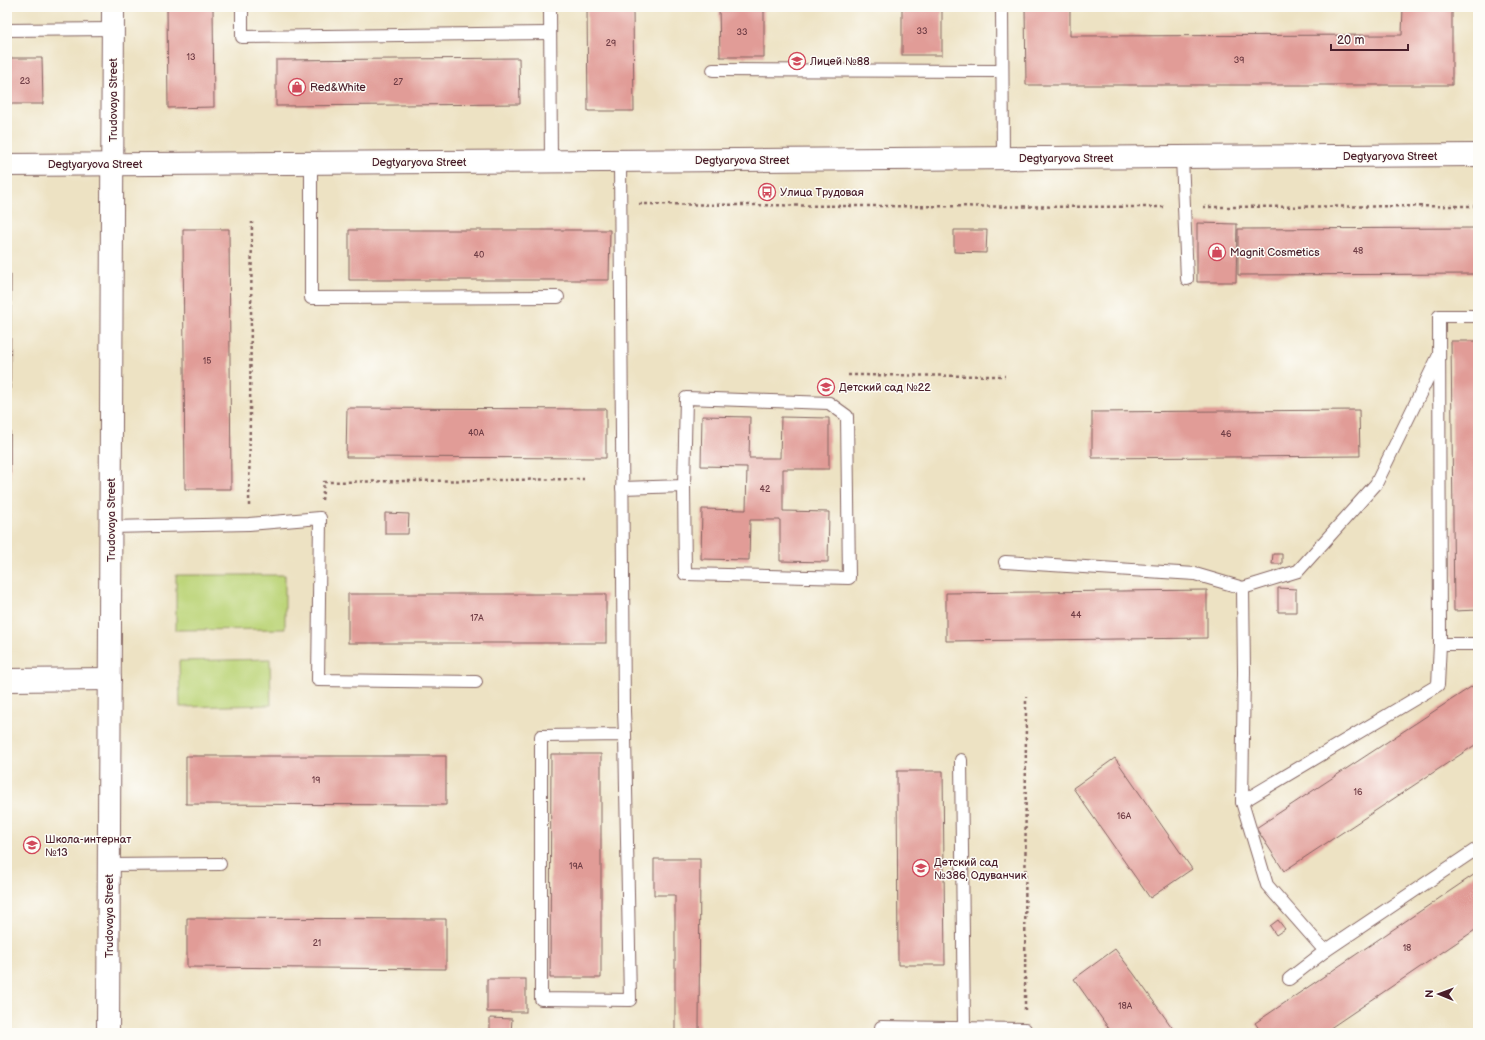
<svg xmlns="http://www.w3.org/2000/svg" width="1485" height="1040" viewBox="0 0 1485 1040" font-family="'Balsamiq Sans',sans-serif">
<rect width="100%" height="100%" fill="#fdfcf7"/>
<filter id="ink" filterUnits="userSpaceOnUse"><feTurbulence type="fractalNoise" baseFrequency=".025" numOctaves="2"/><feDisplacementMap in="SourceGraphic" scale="8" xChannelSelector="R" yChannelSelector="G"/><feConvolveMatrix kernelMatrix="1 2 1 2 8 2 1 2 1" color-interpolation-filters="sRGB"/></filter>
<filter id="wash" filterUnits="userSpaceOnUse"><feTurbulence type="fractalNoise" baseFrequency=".012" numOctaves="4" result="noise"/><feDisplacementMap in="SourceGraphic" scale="16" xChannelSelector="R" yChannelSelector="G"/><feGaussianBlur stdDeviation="0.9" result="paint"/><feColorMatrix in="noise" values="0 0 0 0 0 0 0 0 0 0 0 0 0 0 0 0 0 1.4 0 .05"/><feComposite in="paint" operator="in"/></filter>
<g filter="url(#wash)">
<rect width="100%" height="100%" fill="#ede2c3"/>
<g fill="#bdd57a" stroke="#847a52">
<path d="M176 575H285V629L176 630Z"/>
<path d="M270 659 271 705 180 707 179 661Z"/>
</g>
<g id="blocks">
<g fill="#e19c97">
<path d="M167 7H213L214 107 168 108Z"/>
<path d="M587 7H633L634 111H588Z"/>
<path d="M719 7H764V57H720Z"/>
<rect x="902" y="7" width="40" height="48"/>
<path d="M1025 7H1070V36L1402 35 1403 7H1452V85H1026Z"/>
<path d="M7 58H42L43 104H7Z"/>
<path d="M519 58 520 104 276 106V60Z"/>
<path d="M1197 223 1237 224 1236 282H1197Z"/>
<path d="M1478 228V274L1238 275V229Z"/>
<path d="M183 229H229L231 489H185Z"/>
<path d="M349 230H610L609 280H349Z"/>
<path d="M954 230H987L986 253 954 252Z"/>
<path d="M7 274H11L10 518H7Z"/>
<path d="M1451 341H1478V610L1454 611Z"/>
<path d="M347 408 606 409V458L346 457Z"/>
<path d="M1359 410 1360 456 1092 458V412Z"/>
<path d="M702 416 750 417 749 458H780L781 417 829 418V469H783V511L829 512 828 562 780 561V520H750L749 560 701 559 702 509 746 510 747 467 701 466Z"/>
<path d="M385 513 409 514 408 534H385Z"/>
<path d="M1273 554H1282V564H1272Z"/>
<path d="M1278 588 1296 589V612H1278Z"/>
<path d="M1207 590V638L946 641V593Z"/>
<rect x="348" y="594" width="258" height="49"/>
<path d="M1477 683 1478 684V743L1284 871 1256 828Z"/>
<path d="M551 754H601V978H550Z"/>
<path d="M186 756H446V805L186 804Z"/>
<path d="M1115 758 1192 869 1150 898 1073 788Z"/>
<path d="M897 771H943L945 965H898Z"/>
<path d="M654 859H700L699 1033H675V895H654Z"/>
<path d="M1478 872V928L1323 1033H1262L1255 1023Z"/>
<path d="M187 918 446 919V969L187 967Z"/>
<path d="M1278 920 1285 929 1276 935 1270 926Z"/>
<path d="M1115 949 1134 974 1176 1033H1112L1074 979Z"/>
<rect x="487" y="979" width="39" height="33"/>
<path d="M490 1018 512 1019 511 1033H490Z"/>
</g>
</g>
</g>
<g filter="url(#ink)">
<use href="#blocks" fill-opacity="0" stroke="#836360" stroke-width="1"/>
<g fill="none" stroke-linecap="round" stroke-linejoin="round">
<g stroke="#836360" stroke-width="14">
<g id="service">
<path d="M242 7V37L550 33"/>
<path d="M550 7 551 161"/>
<path d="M1002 7 1003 158"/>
<path d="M7 30 113 29"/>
<path d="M713 70 1002 71"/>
<path d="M1182 157 1187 279"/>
<path d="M620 161 624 711 625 735 630 1000 541 999V736L625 735"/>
<path d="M311 163V298L558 297"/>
<path d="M622 488 684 486 685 574 849 578 847 416 829 403 686 398 684 486"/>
<path d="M111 527 249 524 320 518 318 680 476 682"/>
<path d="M1005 562 1195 574 1243 588"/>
<path d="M1440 644H1478"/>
<path d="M961 760 964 1028"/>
<path d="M1242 802 1438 685 1440 644 1439 316H1478"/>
<path d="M109 865 220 864"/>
<path d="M1325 951 1267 885 1242 802 1244 672 1243 588 1298 571 1376 484 1439 355"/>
<path d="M1289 979 1325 951 1478 848"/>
<path d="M881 1027 1025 1029V1033"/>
</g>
</g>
<g stroke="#836360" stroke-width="24">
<g id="minor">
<path d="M7 680 110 679"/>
<path d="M108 1033 113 7"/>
</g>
</g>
<g stroke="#836360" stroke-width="24">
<path id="tertiary" d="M7 165 1478 155"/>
</g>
<g stroke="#836360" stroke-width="2.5" stroke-dasharray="3 3" stroke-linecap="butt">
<path d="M639 204 852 206 1166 207"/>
<path d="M1203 207 1478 206"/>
<path d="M848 375 1005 376"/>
<path d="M322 500 324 482 584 479"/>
<path d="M249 506 252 222"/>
<path d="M1025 1010 1026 697"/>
</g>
<use href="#service" stroke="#fff" stroke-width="12"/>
<use href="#minor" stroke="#fff" stroke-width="22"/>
<use href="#tertiary" stroke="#fff" stroke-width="22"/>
</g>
</g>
<defs>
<g id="school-ring" transform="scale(0.9)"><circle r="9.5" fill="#fdfcf7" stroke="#d1495b" stroke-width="1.5"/><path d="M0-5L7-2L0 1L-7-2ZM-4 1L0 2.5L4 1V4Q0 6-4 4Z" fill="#d1495b"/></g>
<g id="shop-ring" transform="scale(0.9)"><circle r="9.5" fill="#fdfcf7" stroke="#d1495b" stroke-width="1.5"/><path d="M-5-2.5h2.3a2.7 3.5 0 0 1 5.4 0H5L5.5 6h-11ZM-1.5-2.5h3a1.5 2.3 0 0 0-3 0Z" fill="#d1495b"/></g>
<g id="bus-ring" transform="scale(0.9)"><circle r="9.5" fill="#fdfcf7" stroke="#d1495b" stroke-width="1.5"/><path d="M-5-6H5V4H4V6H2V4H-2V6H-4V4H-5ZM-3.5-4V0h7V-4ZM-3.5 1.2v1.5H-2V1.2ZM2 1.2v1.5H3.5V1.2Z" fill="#d1495b"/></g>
</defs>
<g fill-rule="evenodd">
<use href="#school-ring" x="797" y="61"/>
<use href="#shop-ring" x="297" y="87"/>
<use href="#bus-ring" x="767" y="192"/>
<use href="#shop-ring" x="1217" y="252"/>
<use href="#school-ring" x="826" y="387"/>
<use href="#school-ring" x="32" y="845"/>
<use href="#school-ring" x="921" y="868"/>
</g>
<g text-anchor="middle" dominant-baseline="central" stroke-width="3" stroke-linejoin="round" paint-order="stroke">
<g font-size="9" fill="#703e46">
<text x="922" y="31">33</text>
<text x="742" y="32">33</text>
<text x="611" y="43">29</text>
<text x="191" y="57">13</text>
<text x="1239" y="60">39</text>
<text x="25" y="81">23</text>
<text x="398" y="82">27</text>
<text x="1358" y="251">48</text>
<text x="479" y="255">40</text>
<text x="207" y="361">15</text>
<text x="476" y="433">40А</text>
<text x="1226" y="434">46</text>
<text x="765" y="489">42</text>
<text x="1076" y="615">44</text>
<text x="477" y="618">17А</text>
<text x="316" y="780">19</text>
<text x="1358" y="792">16</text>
<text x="1124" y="816">16А</text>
<text x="576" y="866">19А</text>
<text x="317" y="943">21</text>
<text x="1407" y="948">18</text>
<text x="1125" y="1006">18А</text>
</g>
<g font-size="11" fill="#4a1f2b" stroke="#fdfcf7" text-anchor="start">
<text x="810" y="61">Лицей №88</text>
<text x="310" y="87">Red&amp;White</text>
<text x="780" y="192">Улица Трудовая</text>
<text x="1230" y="252">Magnit Cosmetics</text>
<text x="839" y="387">Детский сад №22</text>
<text x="45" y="839">Школа-интернат<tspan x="45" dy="13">№13</tspan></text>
<text x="934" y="862">Детский сад<tspan x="934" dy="13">№386, Одуванчик</tspan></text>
</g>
<g font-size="11" fill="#4a1f2b" stroke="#fdfcf7">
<text transform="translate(113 100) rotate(-90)">Trudovaya Street</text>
<text x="1390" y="156">Degtyaryova Street</text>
<text x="1066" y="158">Degtyaryova Street</text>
<text x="742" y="160">Degtyaryova Street</text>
<text x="419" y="162">Degtyaryova Street</text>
<text x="95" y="164">Degtyaryova Street</text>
<text transform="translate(111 520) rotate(-90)">Trudovaya Street</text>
<text transform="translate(109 916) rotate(-90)">Trudovaya Street</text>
</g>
</g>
<rect width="1485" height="1040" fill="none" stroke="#fdfcf7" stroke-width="24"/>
<g transform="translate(1439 994) rotate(271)" stroke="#fdfcf7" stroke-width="3" paint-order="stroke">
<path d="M0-3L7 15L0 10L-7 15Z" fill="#4a1f2b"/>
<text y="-6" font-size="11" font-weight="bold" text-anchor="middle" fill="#4a1f2b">N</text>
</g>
<path d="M1331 44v6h77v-6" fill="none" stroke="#4a1f2b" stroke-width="2"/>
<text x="1337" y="44" font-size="12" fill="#4a1f2b" stroke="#fdfcf7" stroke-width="3" paint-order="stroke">20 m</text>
</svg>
